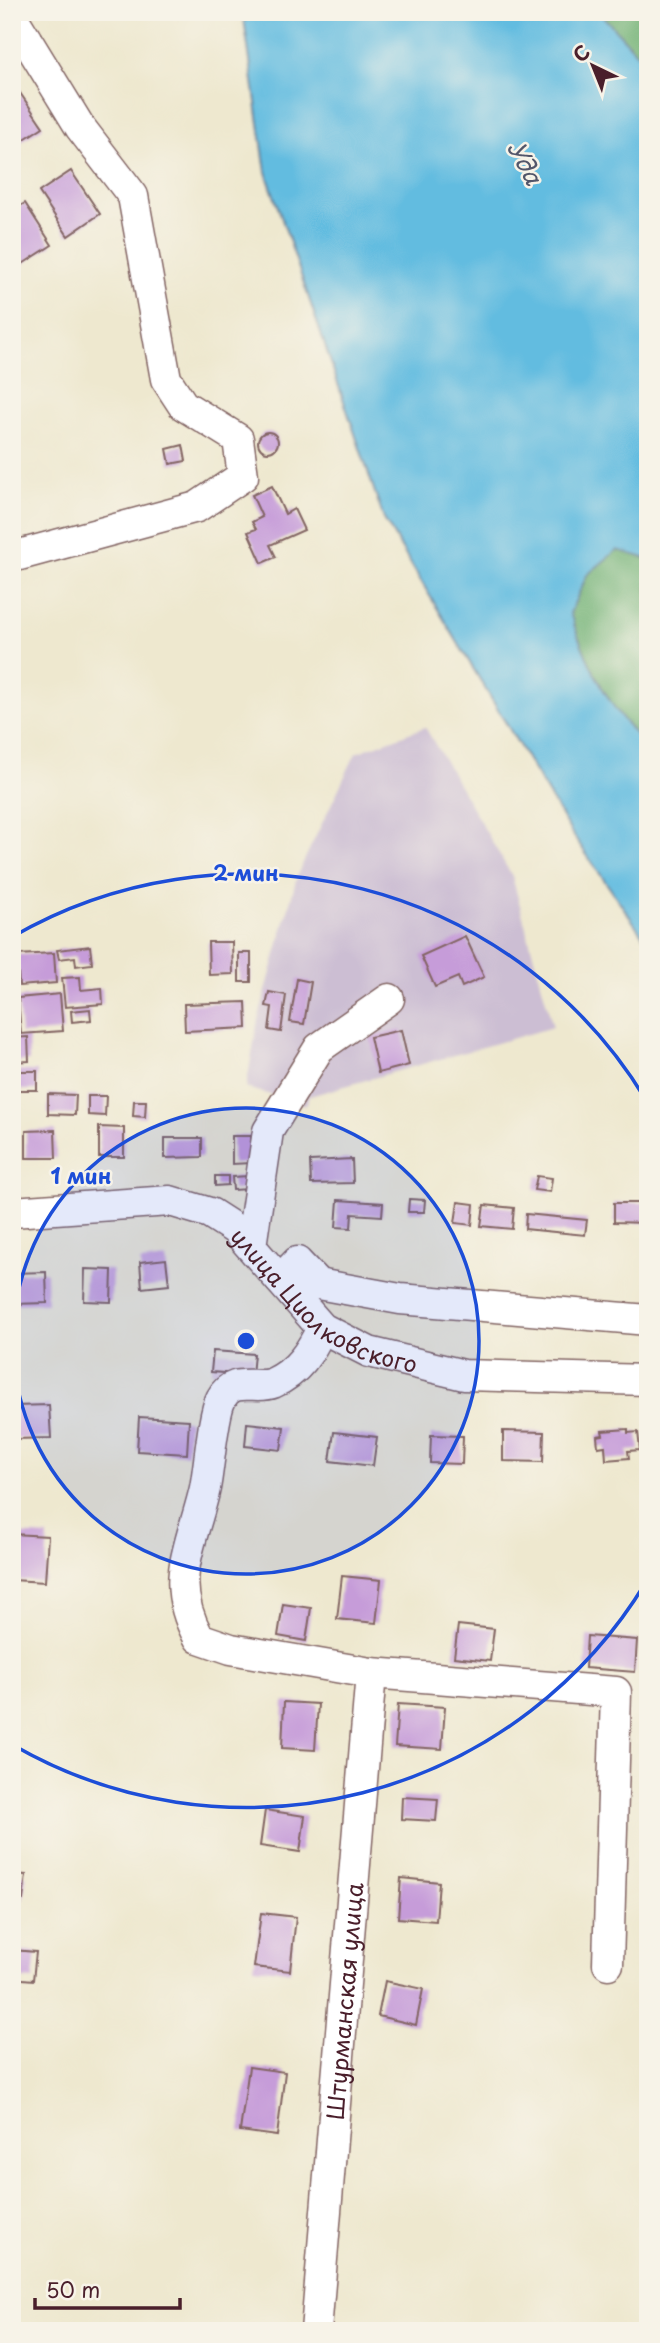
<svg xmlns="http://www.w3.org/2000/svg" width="660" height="2343" viewBox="0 0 660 2343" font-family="'Playpen Sans',sans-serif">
<rect width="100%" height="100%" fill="#f7f3e8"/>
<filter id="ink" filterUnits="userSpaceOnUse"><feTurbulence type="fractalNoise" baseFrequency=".0143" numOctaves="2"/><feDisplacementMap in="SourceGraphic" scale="14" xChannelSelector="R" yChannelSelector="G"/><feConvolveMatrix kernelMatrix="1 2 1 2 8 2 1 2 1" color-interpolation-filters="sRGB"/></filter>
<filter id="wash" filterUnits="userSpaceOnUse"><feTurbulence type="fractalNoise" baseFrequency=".00686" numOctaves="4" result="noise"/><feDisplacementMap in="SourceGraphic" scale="28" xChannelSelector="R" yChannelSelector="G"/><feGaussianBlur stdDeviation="1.57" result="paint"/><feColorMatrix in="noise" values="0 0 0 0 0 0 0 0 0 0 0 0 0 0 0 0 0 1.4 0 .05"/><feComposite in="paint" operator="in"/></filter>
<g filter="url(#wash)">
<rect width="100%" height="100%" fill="#eee8cf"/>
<path fill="#ccbed3" d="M425 727 512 876 553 1027 310 1096 306 1105 246 1088 258 1020 298 873 356 753Z"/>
<g fill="#6eb072" stroke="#5c684e" stroke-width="2">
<path d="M599 12H648V65Z"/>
<path d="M617 549 648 559V747C610 712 586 662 570 613L587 575Z"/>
</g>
<path fill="#62bce0" stroke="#566e86" stroke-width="2" d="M243 12H599L648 65V559L617 550 587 575 570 613C586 662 610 712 648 747V943L571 832 384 519 266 172Z"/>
<g id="blocks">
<g fill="#c69cd9">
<path d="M12 81 43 127 12 147Z"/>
<path d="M71 171 100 214 68 236 39 192Z"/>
<path d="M25 203 52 245 21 265 12 252V211Z"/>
<circle cx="268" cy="442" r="10"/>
<path d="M183 445 186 461 170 464 167 449Z"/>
<path d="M272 486 285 514 294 509 304 530 270 545 276 557 262 563 248 532 256 529 252 522 262 517 252 495Z"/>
<path d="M465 936 484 977 462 987 458 977 435 987 421 956Z"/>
<path d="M208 942H232L233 974 209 975Z"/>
<path d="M90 946 92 964 76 966 75 957 59 959 57 950Z"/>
<path d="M54 953 56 983 19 986 17 955Z"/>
<rect x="239" y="953" width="12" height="29"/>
<path d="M80 977 81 990 102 988 103 1004 65 1007 62 978Z"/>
<path d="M297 979 311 982 304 1024 290 1022Z"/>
<path d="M269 992 286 995 281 1032 269 1030 272 1007 266 1006Z"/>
<path d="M60 994 63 1031 21 1034 18 998Z"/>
<path d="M246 1002 247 1028 185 1031 184 1004Z"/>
<path d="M90 1009 91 1020 72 1022 71 1011Z"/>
<path d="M401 1030 409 1065 378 1073 370 1037Z"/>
<path d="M28 1037 29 1061 12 1062V1038Z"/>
<rect x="12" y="1071" width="25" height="19"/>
<path d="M48 1094 76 1095 75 1115 48 1114Z"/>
<path d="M88 1096H106L105 1116 88 1115Z"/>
<path d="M134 1101H146L145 1117 133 1116Z"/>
<path d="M12 1112H17L18 1144 12 1145Z"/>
<path d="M99 1127 124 1128V1157H99Z"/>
<path d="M55 1130 56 1158H26V1131Z"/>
<path d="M232 1136H251V1163L232 1164Z"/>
<path d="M165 1138H202V1157L165 1158Z"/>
<path d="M352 1159 353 1183 311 1184 310 1161Z"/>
<path d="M215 1176H228V1185L215 1186Z"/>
<path d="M249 1176V1189L233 1190 232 1177Z"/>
<path d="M537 1176 552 1178 550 1192 534 1190Z"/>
<path d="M409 1199 425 1200 424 1212H408Z"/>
<path d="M338 1200 383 1203 382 1216 352 1214 351 1228 336 1227Z"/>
<path d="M458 1202 474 1204 472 1225 455 1223Z"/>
<path d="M614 1203H648V1223L614 1222Z"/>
<path d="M484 1205 514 1208 512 1229 481 1226Z"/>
<path d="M526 1214 587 1220 585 1235 525 1229Z"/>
<path d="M166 1259 169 1285 142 1288 140 1262Z"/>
<path d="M85 1269 112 1270 111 1302 84 1301Z"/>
<path d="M46 1272 47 1303 12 1304V1273Z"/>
<path d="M213 1351 254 1354 252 1375 211 1372Z"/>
<path d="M49 1405 51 1438 15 1439 14 1406Z"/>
<path d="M139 1417 189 1420 187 1454 137 1451Z"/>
<path d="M247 1423 284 1427 281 1450 245 1446Z"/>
<path d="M628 1429V1433L638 1432 640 1450 628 1451 629 1458 606 1460 605 1446 598 1447 597 1436 603 1435 602 1431Z"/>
<path d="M503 1431 544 1432 543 1462 503 1461Z"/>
<path d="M334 1432 377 1437 373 1466 330 1461Z"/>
<path d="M431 1435 463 1436 462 1464 430 1463Z"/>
<path d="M12 1534 48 1536 45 1582 12 1580Z"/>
<path d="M342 1576 381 1580 376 1623 337 1619Z"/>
<path d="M283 1604 311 1608 306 1641 278 1636Z"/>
<path d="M458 1625 494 1629 490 1661 454 1657Z"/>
<path d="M587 1636 637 1640 635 1672 585 1668Z"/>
<path d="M284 1702 318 1704 315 1750 282 1748Z"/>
<path d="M398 1704 445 1707 442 1749 395 1746Z"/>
<path d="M402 1797 438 1799 436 1821 401 1819Z"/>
<path d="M265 1810 305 1816 300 1852 260 1846Z"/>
<path d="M12 1874 26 1875 23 1900 12 1899Z"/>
<path d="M401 1878 439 1882 436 1921 398 1918Z"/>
<path d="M261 1913 296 1917 290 1971 254 1967Z"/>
<path d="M12 1950 36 1952 33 1980 12 1978Z"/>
<path d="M385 1981 423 1989 416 2025 378 2016Z"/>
<path d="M249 2067 285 2072 277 2136 240 2131Z"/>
</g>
</g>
</g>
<g filter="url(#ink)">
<use href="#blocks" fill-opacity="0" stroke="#836564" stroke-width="2"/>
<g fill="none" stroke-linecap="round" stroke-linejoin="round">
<g stroke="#836564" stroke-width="33">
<g id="minor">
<path d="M12 16 80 127 133 196 166 379 183 405 238 439 243 476 197 507 12 557"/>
<path id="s1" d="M12 1212 170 1201 210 1213 235 1229 322 1328 369 1352 464 1375 648 1380"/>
<path d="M251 1246 268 1131 319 1048 389 999"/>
<path d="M280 1280 297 1262 318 1284 400 1299 648 1320"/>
<path d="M322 1328C311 1351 298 1372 273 1383 256 1390 233 1375 221 1399 213 1414 209 1468 205 1488 200 1512 186 1549 184 1571 181 1595 188 1618 199 1638L231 1649 371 1673 616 1692 608 1964"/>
<path id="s2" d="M316 2331 371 1673"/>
</g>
</g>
<use href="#minor" stroke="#fff" stroke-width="30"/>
</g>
</g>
<circle cx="246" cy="1341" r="233" fill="#1d4ed8" fill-opacity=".12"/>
<g fill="none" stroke="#1d4ed8" stroke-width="3.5">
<circle cx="246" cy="1341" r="233"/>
<path d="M646 1582A467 467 0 0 1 13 1745M12 937A467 467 0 0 1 646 1100"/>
</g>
<g text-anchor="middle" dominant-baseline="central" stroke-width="5" stroke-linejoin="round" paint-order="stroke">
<g font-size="23" fill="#4a1f2b" stroke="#f7f3e8">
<text stroke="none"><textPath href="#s1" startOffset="348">улица Циолковского</textPath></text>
<text stroke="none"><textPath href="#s2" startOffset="331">Штурманская улица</textPath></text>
</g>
<g font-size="24" font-style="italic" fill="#52566a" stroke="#f7f3e8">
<text transform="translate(526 162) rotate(62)">Уда</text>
</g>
</g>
<circle cx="246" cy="1341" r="10" fill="#1d4ed8" stroke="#f7f3e8" stroke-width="3.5"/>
<g font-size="21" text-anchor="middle" font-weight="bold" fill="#1d4ed8" stroke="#f7f3e8" stroke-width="5" stroke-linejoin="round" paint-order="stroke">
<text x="246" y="881">2 мин</text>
<text x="81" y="1184">1 мин</text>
</g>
<rect width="660" height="2343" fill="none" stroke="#f7f3e8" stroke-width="42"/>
<g transform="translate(593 66) rotate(317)" stroke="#f7f3e8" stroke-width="5" paint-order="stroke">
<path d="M0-5L12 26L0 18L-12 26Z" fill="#4a1f2b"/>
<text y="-10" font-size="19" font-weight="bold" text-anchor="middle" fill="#4a1f2b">С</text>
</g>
<path d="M35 2298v10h145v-10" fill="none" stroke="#4a1f2b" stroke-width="3.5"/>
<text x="46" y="2298" font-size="21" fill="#4a1f2b" stroke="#f7f3e8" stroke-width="5" paint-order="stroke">50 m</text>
</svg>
